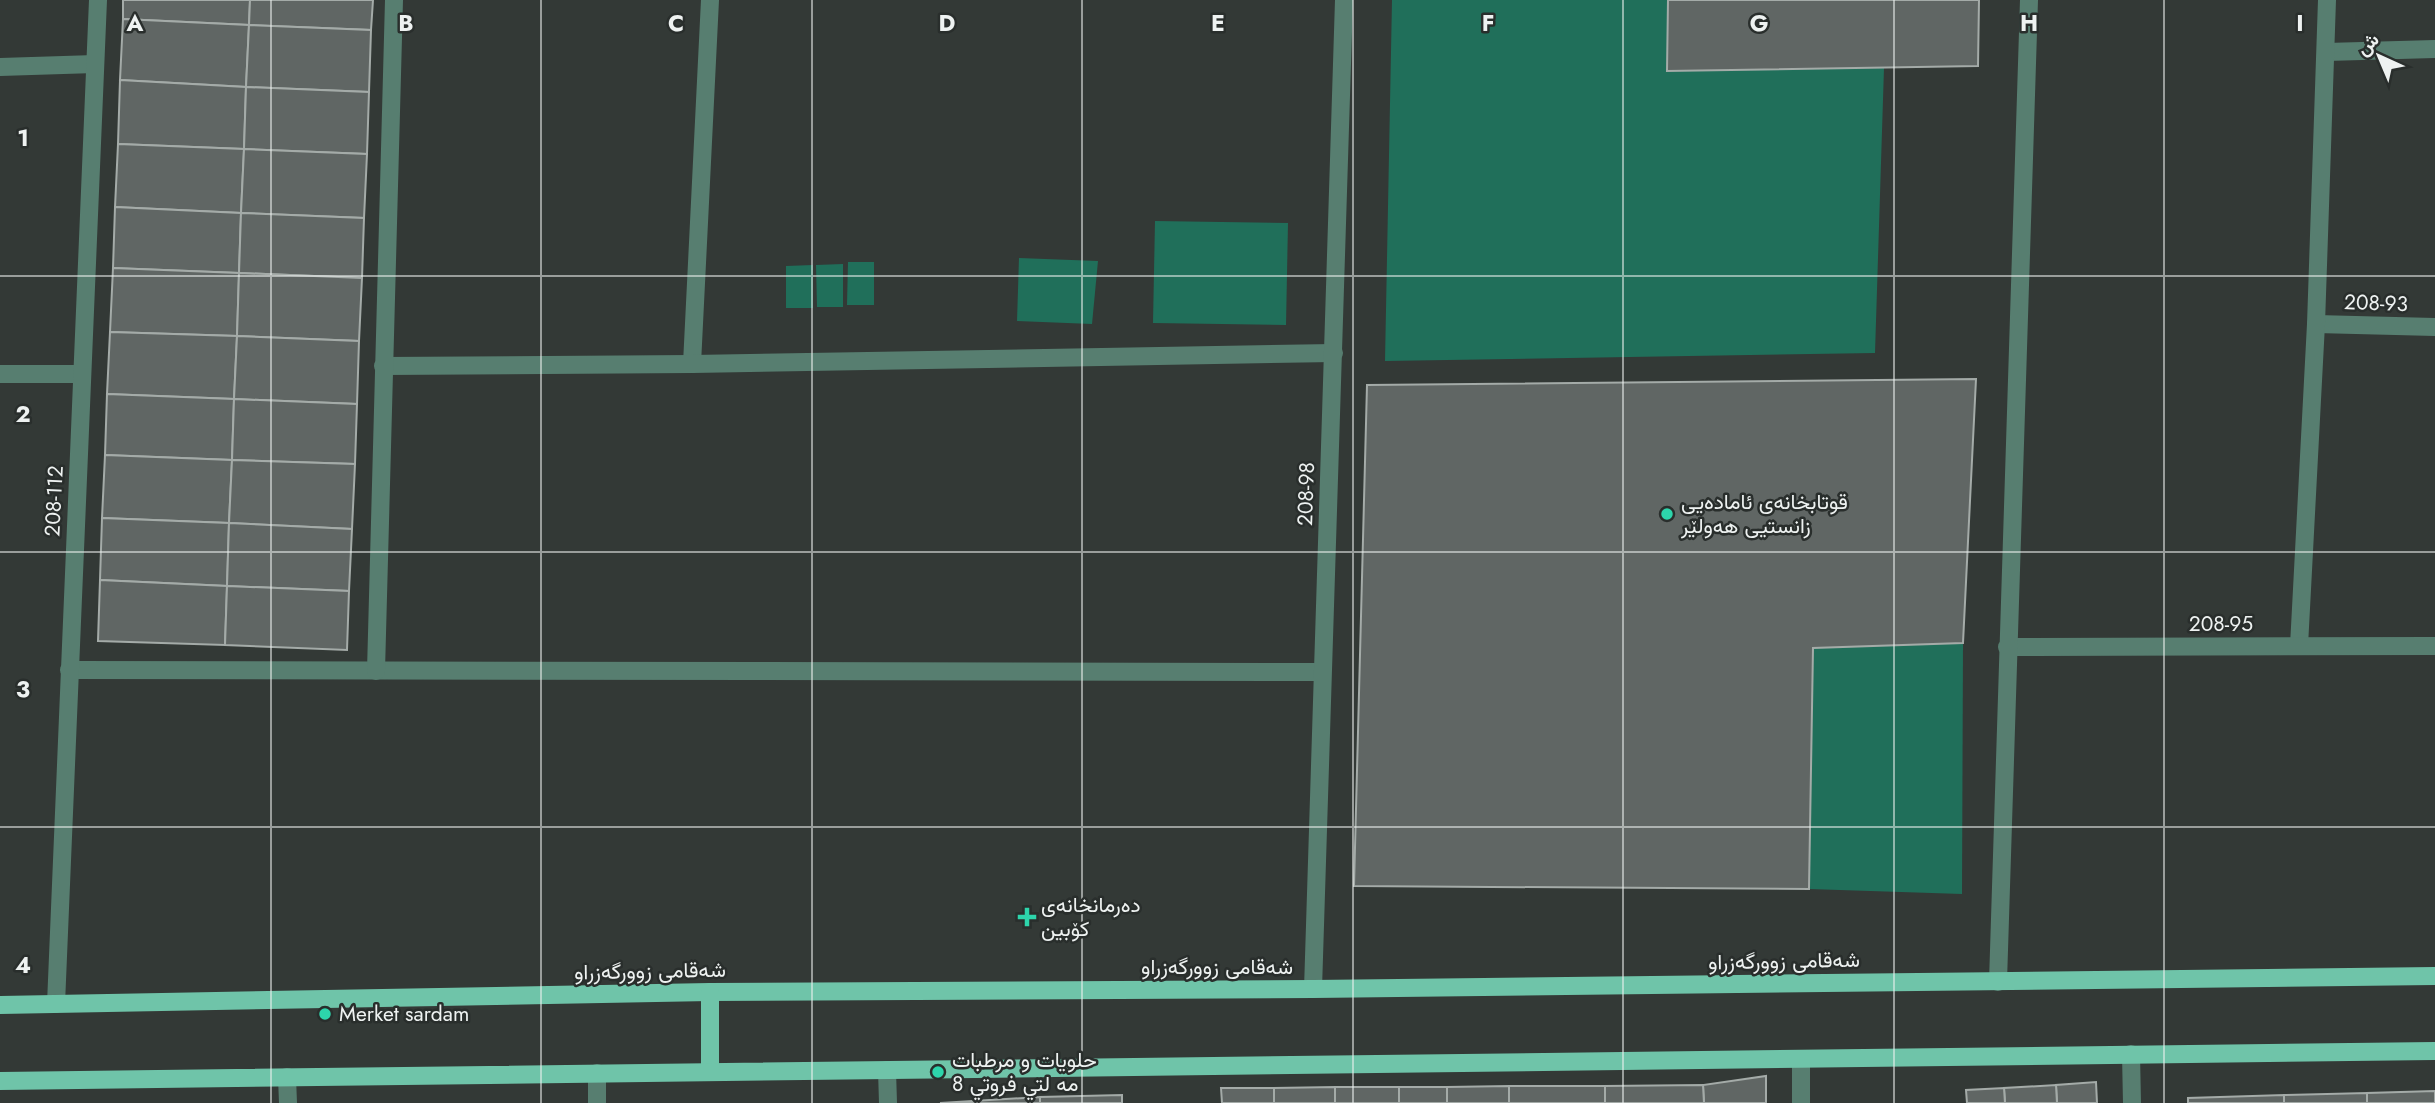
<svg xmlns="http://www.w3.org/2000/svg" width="2435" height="1103" viewBox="0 0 2435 1103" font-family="Jost,Vazirmatn,sans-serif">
<rect width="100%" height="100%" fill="#333936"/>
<g fill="#206f5a">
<path d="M1392 0H1668V71L1884 68 1875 353 1385 361Z"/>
<path d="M1155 221 1288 223 1286 325 1153 323Z"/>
<path d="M1019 258 1098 261 1092 324 1017 321Z"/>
<path d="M848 262H874V305H847Z"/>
<path d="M843 264V307H817L816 265Z"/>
<path d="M813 265V308H786V266Z"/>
<path d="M1963 643 1962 894 1809 889 1813 648Z"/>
</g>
<g fill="#606664" stroke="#a4aba8" stroke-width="2">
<path d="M123 0H250L249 25 123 19Z"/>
<path d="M250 0H373L371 30 249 25Z"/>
<path d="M1668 0H1979L1978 66 1667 71Z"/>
<path d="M123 19 249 25 246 87 120 80Z"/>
<path d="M249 25 371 30 369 92 246 87Z"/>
<path d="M120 80 246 87 244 149 118 144Z"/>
<path d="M246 87 369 92 367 154 244 149Z"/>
<path d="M118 144 244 149 241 213 115 207Z"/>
<path d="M244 149 367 154 364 218 241 213Z"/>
<path d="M115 207 241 213 239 273 113 268Z"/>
<path d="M241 213 364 218 362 278 239 273Z"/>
<path d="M113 268 239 273 237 336 110 332Z"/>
<path d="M239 273 362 278 359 341 237 336Z"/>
<path d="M110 332 237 336 234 399 107 394Z"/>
<path d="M237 336 359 341 357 404 234 399Z"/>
<path d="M1976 379 1963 643 1813 648 1809 889 1354 886 1367 385Z"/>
<path d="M107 394 234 399 232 460 105 455Z"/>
<path d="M234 399 357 404 355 464 232 460Z"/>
<path d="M105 455 232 460 229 523 102 518Z"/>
<path d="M232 460 355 464 352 529 229 523Z"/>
<path d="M102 518 229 523 227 586 100 580Z"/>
<path d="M229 523 352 529 349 591 227 586Z"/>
<path d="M100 580 227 586 225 645 98 641Z"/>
<path d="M227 586 349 591 347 650 225 645Z"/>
<path d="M1766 1076V1103H1704L1703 1085Z"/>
<path d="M2096 1082 2097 1103H2057L2056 1085Z"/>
<path d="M1703 1085 1704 1103H1605V1086Z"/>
<path d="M2056 1085 2057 1103H2005L2004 1088Z"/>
<path d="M1509 1086V1103H1447V1087Z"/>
<rect x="1509" y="1086" width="96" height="17"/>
<path d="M1335 1087V1103H1274V1088Z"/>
<rect x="1335" y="1087" width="64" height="16"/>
<rect x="1399" y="1087" width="48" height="16"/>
<path d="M1221 1088H1274V1103H1222Z"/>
<path d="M2004 1088 2005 1103H1967L1966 1090Z"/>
<path d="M2435 1091V1103H2367V1093Z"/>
<path d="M2367 1093V1103H2284V1095Z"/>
<path d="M1122 1095V1103H1040V1097Z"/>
<path d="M2284 1095V1103H2188V1098Z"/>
<path d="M1040 1097V1103H940Z"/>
</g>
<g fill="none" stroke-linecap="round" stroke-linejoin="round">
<g stroke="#577e70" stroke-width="18">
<path d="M2326 52 2435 49"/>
<path d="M0 67 95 64"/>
<path d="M2316 324 2435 327"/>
<path d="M692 364 710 0"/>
<path d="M383 366 692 364 1334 353"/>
<path d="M0 374H82"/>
<path d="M2299 646 2316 324 2327 0"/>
<path d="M2007 647 2435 646"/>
<path d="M69 670 1322 672"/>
<path d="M376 671 394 0"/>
<path d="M1998 982 2029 0"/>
<path d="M1313 989 1344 0"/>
<path d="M56 1004 98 0"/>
<path d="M2131 1054 2132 1103"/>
<path d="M1801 1059V1103"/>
<path d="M887 1070 888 1103"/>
<path d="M597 1073V1103"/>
<path d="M287 1077 288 1103"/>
</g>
<g stroke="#6fc4a9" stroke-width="18">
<path d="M0 1005 710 992 1313 989 2435 976"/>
<path d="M710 1071V992"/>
<path d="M0 1081 2435 1051"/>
</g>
</g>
<path fill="none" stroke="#eef2f1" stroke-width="2" stroke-opacity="0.55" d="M271 0V1103M541 0V1103M812 0V1103M1082 0V1103M1353 0V1103M1623 0V1103M1894 0V1103M2164 0V1103M0 276H2435M0 552H2435M0 827H2435"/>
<g fill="#2dd5ab" stroke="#292e2c" stroke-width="2.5">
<circle cx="1667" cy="514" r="7"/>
<path d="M1023.5 906.5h7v7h7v7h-7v7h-7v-7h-7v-7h7z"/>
<circle cx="325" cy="1014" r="7"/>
<circle cx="938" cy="1072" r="7"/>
</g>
<g text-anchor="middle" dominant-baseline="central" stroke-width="5" stroke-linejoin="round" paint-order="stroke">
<g font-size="21" fill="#eef2f1" stroke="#292e2c">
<text transform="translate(2376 303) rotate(2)">208-93</text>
<text transform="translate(1306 494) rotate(-88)">208-98</text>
<text transform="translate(54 501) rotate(-87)">208-112</text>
<text x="2221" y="624">208-95</text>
<text transform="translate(1784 961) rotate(-1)">شەقامی زوورگەزراو</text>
<text x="1217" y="967">شەقامی زوورگەزراو</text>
<text transform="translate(650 971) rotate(-1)">شەقامی زوورگەزراو</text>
</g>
<g font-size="21" fill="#eef2f1" stroke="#292e2c" text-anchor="start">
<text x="1681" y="502">قوتابخانەی ئامادەیی<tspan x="1681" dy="24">زانستیی هەولێر</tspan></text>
<text x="1041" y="905">دەرمانخانەی<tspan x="1041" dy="24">کۆبین</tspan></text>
<text x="339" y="1014">Merket sardam</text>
<text x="952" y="1060">حلويات و مرطبات<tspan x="952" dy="24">مه لتي فروتي 8</tspan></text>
</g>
</g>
<g font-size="23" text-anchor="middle" font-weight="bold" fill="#eef2f1" stroke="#292e2c" stroke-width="5" stroke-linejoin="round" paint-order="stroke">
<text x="135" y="31">A</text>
<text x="406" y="31">B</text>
<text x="676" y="31">C</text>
<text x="947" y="31">D</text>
<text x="1218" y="31">E</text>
<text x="1488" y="31">F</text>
<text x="1759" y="31">G</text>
<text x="2029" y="31">H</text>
<text x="2300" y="31">I</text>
<text x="23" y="146">1</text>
<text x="23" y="422">2</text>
<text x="23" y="697">3</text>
<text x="23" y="973">4</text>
</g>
<g transform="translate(2379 56) rotate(316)" stroke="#292e2c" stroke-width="5" paint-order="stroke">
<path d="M0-5L12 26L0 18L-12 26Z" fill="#eef2f1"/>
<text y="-10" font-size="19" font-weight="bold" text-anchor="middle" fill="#eef2f1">ش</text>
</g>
</svg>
